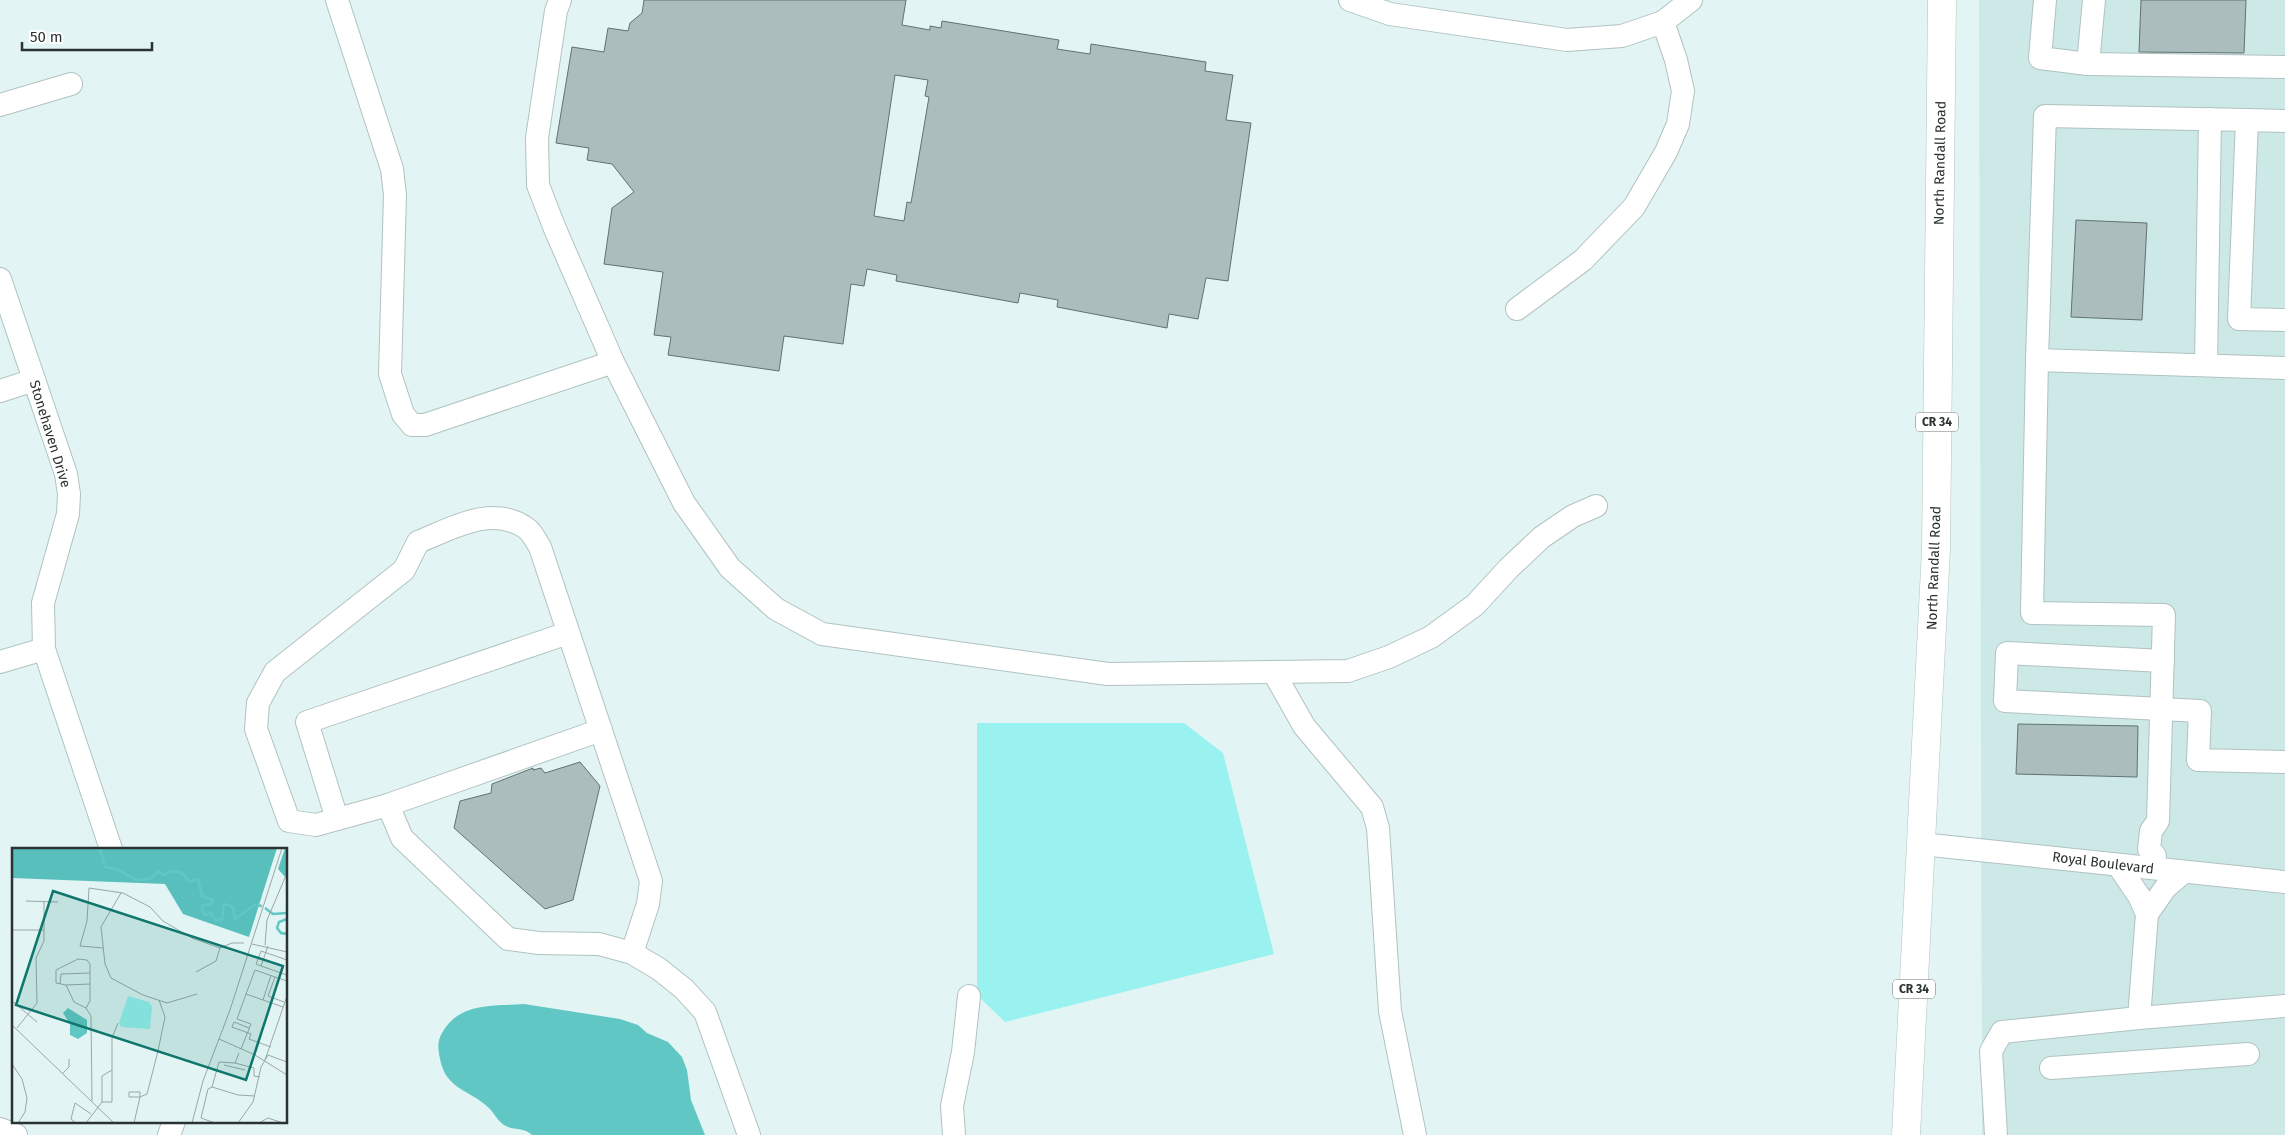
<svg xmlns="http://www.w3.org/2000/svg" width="2285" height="1135" viewBox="0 0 2285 1135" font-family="'Fira Sans',sans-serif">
<rect width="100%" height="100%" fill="#e2f5f4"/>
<path fill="#cde9e7" d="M1979 0H2285V1135H1982Z"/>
<path fill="#99f2ef" d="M977 723H1184L1223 753 1274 954 1005 1022 977 995Z"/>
<path fill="#61c7c4" d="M524 1004 620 1019 638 1025 647 1033 668 1042 682 1057 687 1070 691 1100 705 1135H532C524 1127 513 1131 504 1125 497 1120 494 1113 489 1108 469 1089 446 1090 440 1059 438 1049 437 1041 442 1033 459 1002 493 1006 524 1004Z"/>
<g fill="#abbdbc" stroke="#617271" fill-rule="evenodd">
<path d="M644 0H906L902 25 930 30V26L941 28 942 21 1059 40 1057 49 1090 54 1091 44 1206 62 1205 71 1233 75 1226 120 1251 123 1228 281 1206 278 1198 319 1169 314 1167 328 1057 307 1058 300 1020 293 1018 303 896 281 897 275 867 269 864 286 851 284 843 344 784 336 779 371 668 355 671 337 654 335 663 272 604 264 612 208 634 192 612 164 587 160 589 148 556 143 572 47 604 52 608 28 628 31 630 23 642 13ZM895 75 928 80 925 96 929 97 911 203 907 202 904 221 874 216Z"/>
<path d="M2141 0H2246L2244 53 2139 52Z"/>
<path d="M2076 220 2147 223 2142 320 2071 317Z"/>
<path d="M2018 724 2138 726 2137 777 2016 774Z"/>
<path d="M580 762 600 786 573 900 545 909 454 828 460 801 491 793 492 784 533 768V770L541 768 545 773Z"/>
</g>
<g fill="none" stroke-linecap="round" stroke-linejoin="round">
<g stroke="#b0c2c1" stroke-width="24">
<g id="minor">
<path d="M337 0 392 169 395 195 390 374 403 414 412 425H425L613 362"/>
<path d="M560 0 556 11 537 138 538 185 555 229 613 362 684 503 730 568 776 609 822 634 1108 674 1348 671 1389 657 1431 637 1475 605 1509 568 1542 537 1573 516 1596 506"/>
<path d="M1350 0 1390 14 1567 40 1622 36 1663 22 1676 60 1683 91 1678 124 1666 152 1634 207 1583 260 1517 309"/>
<path d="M2045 0 2040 58 2088 64"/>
<path d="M2094 0 2088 64 2285 67"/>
<path d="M1663 22 1691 0"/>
<path d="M0 105 71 84"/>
<path d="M2285 121 2247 120 2239 319 2285 320"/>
<path d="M0 279 66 474 69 494 68 514 43 603 44 649 111 849"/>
<path d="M2037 360 2045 116 2247 120"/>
<path d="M2206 365 2210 119"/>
<path d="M0 391 34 380"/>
<path d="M2163 661 2007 653 2005 701 2200 711 2198 760 2285 762"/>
<path d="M0 662 44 649"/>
<path d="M1274 673 1304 726 1372 807 1378 828 1390 1011 1415 1135"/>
<path d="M388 805 601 730"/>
<path d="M337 819 307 722 568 633"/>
<path d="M1921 844 2285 882"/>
<path d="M2155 856 2149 849 2151 831 2158 821 2164 615 2032 613 2037 360 2285 368"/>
<path d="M2118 865 2139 896 2147 914 2166 887 2184 872"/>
<path d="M632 953 648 904 651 881 540 547C536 541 532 532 526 528 492 504 451 529 418 542L404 570 275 672 258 703 256 729 289 821 316 825 388 805 402 838 508 939 539 943 599 944 632 953 659 969 684 989 705 1012 749 1135"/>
<path d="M2139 1018 2285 1006"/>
<path d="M2051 1068 2248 1054"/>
<path d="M0 1129 16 1135"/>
<path d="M169 1135 174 1121"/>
<path d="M954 1135 952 1106 963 1052 969 996"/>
<path d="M1996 1135 1991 1051 2002 1032 2139 1018 2147 914"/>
</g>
</g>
<g stroke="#b0c2c1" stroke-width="29">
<path id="major" d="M1906 1135 1936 549 1942 0"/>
</g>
<use href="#minor" stroke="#fff" stroke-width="22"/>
<use href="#major" stroke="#fff" stroke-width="28"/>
</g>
<g text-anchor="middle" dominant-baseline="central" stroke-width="4" stroke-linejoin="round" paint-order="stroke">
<g fill="#fff" stroke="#6b7070" stroke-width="1">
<rect x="1916" y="412.5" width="42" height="19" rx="4"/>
<rect x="1893" y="979.5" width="42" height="19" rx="4"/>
</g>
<g font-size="12" font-weight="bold" fill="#2b3232">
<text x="1937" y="422">CR 34</text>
<text x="1914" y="989">CR 34</text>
</g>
<g font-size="14" fill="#2b3232" stroke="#fff">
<text transform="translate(1940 163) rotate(-89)">North Randall Road</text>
<text transform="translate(50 434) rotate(73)">Stonehaven Drive</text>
<text transform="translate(1934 568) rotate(-88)">North Randall Road</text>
<text transform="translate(2103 863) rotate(7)">Royal Boulevard</text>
</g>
</g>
<g transform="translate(12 848)">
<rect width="275" height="275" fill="#e2f5f4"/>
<path d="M116 148 137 154 140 159 138 181 109 179 107 175Z" fill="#99f2ef"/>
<path d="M0 0H265L237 89 171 66 153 36 0 30ZM273 0H275V31L266 21Z" fill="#59bfbd"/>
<path d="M56 160 75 172V185L66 191 58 187V176L51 165Z" fill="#61c7c4"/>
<path fill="none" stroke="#61c7c4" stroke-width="2.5" d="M88 0 93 19 107 22 124 32 138 31 147 23 152 27 159 23 169 24 178 34 186 31 190 48 201 52 199 56 191 57 190 62 193 67 199 65 204 73 210 71 212 56 221 59 223 71 242 57 250 58M253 60 261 66 275 65M275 71 267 74 265 80 269 85 275 86"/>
<path fill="none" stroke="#99a7a6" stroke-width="1" d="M109 45 89 79 93 116 99 130 131 147 155 155 185 146M14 53 46 54M0 82H32M240 96 275 104M253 97 255 72 275 25M256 98 249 118 275 127M91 100 68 98 75 73 77 40 111 45 138 59 151 73 180 90 208 100 204 113 184 124M208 100 220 95H232M249 118 244 116 249 103 275 112M48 136 49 126 78 125M54 137 78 136M234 146 243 122 263 129M251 152 259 127M0 153 25 174M272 154 256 148 263 129 275 133M74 160 78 153V116L75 112 66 111 44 122V135L54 137 62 154 74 160 79 168 80 253M0 177 102 275M5 180 25 155 24 110 32 93V54M237 180 222 174 220 179 239 186 237 191 259 199M207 191 243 207 275 227M229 201 239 176 225 171 234 146 271 159M256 207 275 214M253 212 275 148M223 215 242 220V228L248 229M0 216 10 231 15 250 13 264 6 275M212 217 233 222M100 222V190L106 175M51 225 57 219V211M200 239 226 247 243 248M117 244H128V249H117ZM64 275 59 271 63 255 79 266M74 275 90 254V228L100 222V254H90M122 275 128 249 135 246 146 203 153 169 147 152M180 275 191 233 218 162 270 0M203 275 189 270 196 241 200 239 207 214 223 215 227 205M226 275 241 254 249 219 256 207M247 275 256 270 271 275"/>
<path fill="#0f766e" fill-opacity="0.15" stroke="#0f766e" stroke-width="2.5" d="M41 43 271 118 234 232 4 157Z"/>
<rect width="275" height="275" fill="none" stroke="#2b3232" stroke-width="2.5"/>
</g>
<path d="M22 42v8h130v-8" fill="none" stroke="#2b3232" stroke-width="2.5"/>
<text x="30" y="42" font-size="15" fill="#2b3232" stroke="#ffffff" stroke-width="4" paint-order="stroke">50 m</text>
</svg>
